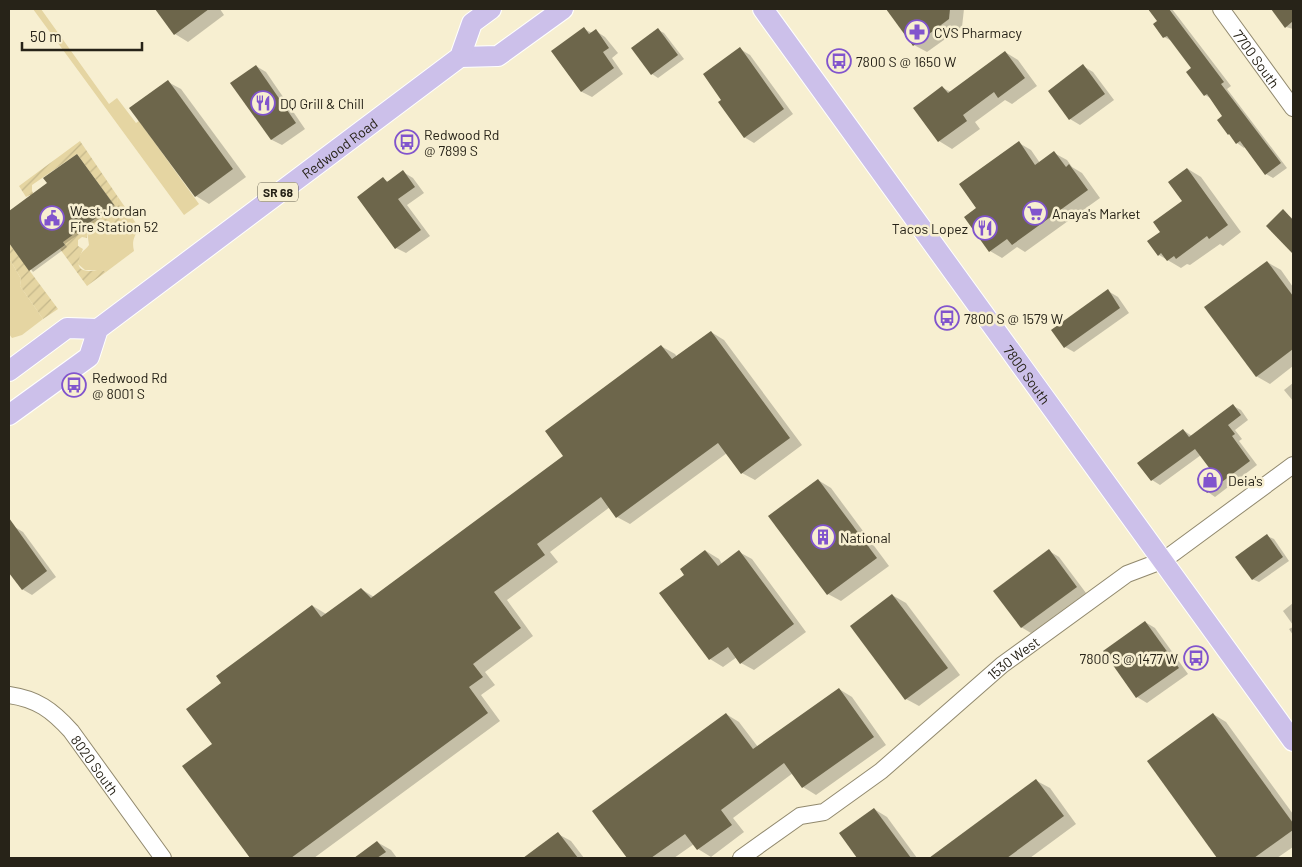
<svg xmlns="http://www.w3.org/2000/svg" width="1302" height="867" viewBox="0 0 1302 867" font-family="Barlow,sans-serif">
<defs>
<pattern id="garden-furrows" width="10" height="10" patternUnits="userSpaceOnUse" patternTransform="scale(1.25)"><rect width="10" height="10" fill="#e5d5a2"/><path d="M-1 1l2-2M0 10L10 0M9 11l2-2" fill="none" stroke="#c4b78b"/></pattern>
</defs>
<rect width="100%" height="100%" fill="#f7efd1"/>
<g fill="#e5d5a2">
<path d="M33 9H41L109 104 117 98 136 123 139 121 199 204 184 215Z"/>
<path d="M118 197 140 229C133 236 132 243 134 251L106 272 102 270H85L78 264C80 250 83 253 89 245L87 231 94 225 111 228 126 214 118 205 117 199Z"/>
<path d="M9 258 21 279 20 286 43 319 22 335 12 338 9 334Z"/>
</g>
<g fill="url(#garden-furrows)">
<path d="M80 141 118 197 117 199C119 210 131 215 126 227L123 229 94 225 87 231V238L82 237 78 240V246L83 249C80 257 72 270 89 271 94 271 98 269 102 270L106 272 87 286 60 249 65 245 62 239 83 228 114 205 77 154 32 185V191L35 197 33 198 30 195 26 197 19 186Z"/>
<path d="M9 243 58 309 43 319 20 286 21 279 9 258Z"/>
</g>
<g fill="#0003">
<path d="M156 9H220L224 15 188 42 175 34Z"/>
<path d="M887 9H964L962 27 927 52 914 45Z"/>
<path d="M1149 9H1172L1231 86 1227 89 1287 168 1273 178 1266 174 1246 146 1244 148 1237 143 1219 120 1224 117 1212 99 1205 95 1188 72 1193 68 1172 41 1164 37 1158 21Z"/>
<path d="M1272 9H1293V29L1286 27Z"/>
<path d="M584 29 592 33 596 31 605 37 618 53 612 58 623 74 592 97 582 92 553 52Z"/>
<path d="M658 30 664 33 684 59 658 78 652 74Z"/>
<path d="M740 49 750 55 793 114 754 143 744 137Z"/>
<path d="M1005 52 1018 60 1037 86 1012 104 1005 100 975 122 980 129 952 149 939 141 915 108 943 88 951 92Z"/>
<path d="M256 66 266 72 305 129 282 145 272 140 232 83Z"/>
<path d="M1083 66 1093 72 1114 100 1080 125 1070 119 1049 91Z"/>
<path d="M168 82 181 89 246 177 209 204 196 196 131 109Z"/>
<path d="M1019 143 1031 150 1040 163 1054 153 1067 160 1072 167 1082 173 1100 198 1025 252 1017 247 1002 258 990 251 978 208Z"/>
<path d="M77 155 116 207 65 244 67 247 33 272 9 241V212L49 183Z"/>
<path d="M1188 169 1201 177 1241 232 1223 246 1220 244 1190 265 1187 264 1181 268 1159 255 1162 232 1184 201Z"/>
<path d="M403 172 413 178 424 193 407 205 430 236 406 253 396 248 383 179 389 182Z"/>
<path d="M1283 211 1293 219V250L1289 248Z"/>
<path d="M1267 262 1281 270 1293 287V366L1270 384 1256 376Z"/>
<path d="M1108 291 1118 297 1129 313 1074 352 1065 347Z"/>
<path d="M711 332 724 340 802 445 755 480 742 473 727 453 630 524 617 517 610 507 550 552 558 562 507 600 533 636 485 672 495 685 481 695 500 721 314 858H251L184 767 214 744 223 683 313 606 326 614 361 589 374 597 565 456 661 346 675 354 677 357Z"/>
<path d="M1293 383V401L1284 390Z"/>
<path d="M1233 406 1241 410 1248 420 1235 430 1242 439 1239 441 1257 465 1215 497 1208 492 1212 469 1201 455 1160 485 1152 480 1183 430 1192 436Z"/>
<path d="M818 480 831 488 889 566 841 601 828 594Z"/>
<path d="M13 526 23 532 56 577 32 595 22 589 9 571V529Z"/>
<path d="M1267 536 1274 539 1289 561 1259 582 1252 579Z"/>
<path d="M706 551 719 559 722 564 739 552 752 559 806 632 754 670 741 663 737 657 723 667 710 659 661 593 686 575Z"/>
<path d="M1049 551 1059 557 1086 593 1031 633 1021 627Z"/>
<path d="M892 595 906 603 960 675 919 706 906 699Z"/>
<path d="M1293 603V625L1283 611Z"/>
<path d="M1145 622 1155 628 1188 674 1147 703 1137 697 1104 652Z"/>
<path d="M1293 627V635L1289 629Z"/>
<path d="M839 689 852 697 886 745 816 795 803 787 793 773 733 818 744 832 711 857 698 849 694 844 674 858H629L594 811 726 714 739 722 758 747Z"/>
<path d="M1213 714 1226 722 1293 814V847L1277 858H1219L1148 761Z"/>
<path d="M1037 781 1050 788 1076 824 1030 858H931Z"/>
<path d="M874 809 887 817 917 858H859L840 834Z"/>
<path d="M558 834 571 841 584 858H525Z"/>
<path d="M377 842 391 850 397 858H356Z"/>
</g>
<g fill="#6d664b">
<path d="M155 9H209L174 35Z"/>
<path d="M886 9H950L949 19 913 46Z"/>
<path d="M1148 9H1169L1224 82 1221 84 1281 163 1265 175 1240 141 1236 144 1229 134 1228 135 1217 120 1222 116 1207 94 1204 96 1186 72 1191 68 1167 36 1163 38 1153 24 1157 21Z"/>
<path d="M1271 9H1293V21L1285 28Z"/>
<path d="M584 27 589 34 596 29 609 48 603 52 614 68 581 92 551 51Z"/>
<path d="M658 28 678 55 651 75 631 48Z"/>
<path d="M740 47 784 109 744 138 718 102 721 100 703 74Z"/>
<path d="M1005 51 1025 78 998 98 994 92 963 115 967 121 938 142 913 108 942 86 948 93Z"/>
<path d="M1083 64 1105 94 1069 120 1048 91Z"/>
<path d="M256 65 296 123 271 140 230 83Z"/>
<path d="M168 80 233 169 195 197 129 108Z"/>
<path d="M1019 141 1035 165 1054 151 1066 167 1069 164 1088 190 1012 245 1007 239 989 252 964 217 976 208 959 184Z"/>
<path d="M77 154 114 205 63 242 65 245 29 271 9 243V211L47 183 43 178Z"/>
<path d="M1187 168 1228 225 1209 239 1207 236 1176 259 1174 256 1167 261 1161 253 1158 256 1147 241 1160 232 1153 222 1182 201 1168 182Z"/>
<path d="M403 170 415 187 398 199 421 230 395 249 357 197 383 177 387 182Z"/>
<path d="M1283 209 1293 220V254L1266 226Z"/>
<path d="M1267 261 1293 296V349L1256 377 1204 307Z"/>
<path d="M1108 289 1120 308 1064 348 1051 330Z"/>
<path d="M711 331 790 438 741 474 718 443 616 518 601 497 537 544 545 555 494 592 521 628 473 664 483 677 469 687 488 713 291 858H250L182 766 212 744 186 709 221 683 216 676 312 605 321 617 361 588 371 598 563 456 545 431 661 345 672 359Z"/>
<path d="M1233 404 1241 415 1228 425 1235 434 1232 436 1250 461 1207 493 1197 479 1210 469 1195 449 1151 481 1137 463 1183 429 1189 437Z"/>
<path d="M818 479 877 558 827 595 768 516Z"/>
<path d="M9 518 47 571 22 590 9 573Z"/>
<path d="M1267 534 1283 557 1252 580 1235 557Z"/>
<path d="M1049 549 1077 587 1021 628 993 591Z"/>
<path d="M705 550 718 566 739 550 794 624 740 664 728 647 709 660 659 593 684 575 680 569Z"/>
<path d="M892 594 948 668 905 700 850 626Z"/>
<path d="M1145 621 1179 668 1136 698 1103 651Z"/>
<path d="M839 688 874 737 802 788 784 763 721 810 732 825 697 850 685 834 651 858H627L592 811 726 713 753 749Z"/>
<path d="M1213 713 1293 823V830L1254 858H1217L1147 761Z"/>
<path d="M1036 779 1064 816 1007 858H929Z"/>
<path d="M874 808 911 858H857L839 833Z"/>
<path d="M558 832 578 858H523Z"/>
<path d="M377 841 386 852 377 858H354Z"/>
</g>
<g fill="none" stroke-linecap="round" stroke-linejoin="round">
<g stroke="#91896e" stroke-width="18">
<g id="minor">
<path id="s1" d="M1221 9 1293 108"/>
<path id="s2" d="M9 695C37 699 52 710 71 731L163 858"/>
<path id="s3" d="M741 858 800 816 824 812 881 771 1002 665 1127 574 1164 560 1293 465"/>
</g>
</g>
<g stroke="#fff" stroke-width="22">
<g id="major">
<path id="s4" d="M763 9 1293 741"/>
<path d="M460 57 498 56 563 9"/>
<path d="M9 371 67 328 98 329"/>
<path id="s5" d="M9 415 89 357 98 329 460 57 472 23 491 9"/>
</g>
</g>
<use href="#minor" stroke="#fff" stroke-width="16"/>
<use href="#major" stroke="#ccc0ea" stroke-width="20"/>
</g>
<defs>
<g id="pharmacy-ring" transform="scale(1.25)"><circle r="9.5" fill="#f7efd1" stroke="#8154cd" stroke-width="1.5"/><path d="M-2-6h4v4h4v4h-4v4h-4v-4h-4v-4h4Z" fill="#8154cd"/></g>
<g id="bus-ring" transform="scale(1.25)"><circle r="9.5" fill="#f7efd1" stroke="#8154cd" stroke-width="1.5"/><path d="M-5-6H5V4H4V6H2V4H-2V6H-4V4H-5ZM-3.5-4V0h7V-4ZM-3.5 1.2v1.5H-2V1.2ZM2 1.2v1.5H3.5V1.2Z" fill="#8154cd"/></g>
<g id="restaurant-ring" transform="scale(1.25)"><circle r="9.5" fill="#f7efd1" stroke="#8154cd" stroke-width="1.5"/><path d="M-5-6h1v4h1v-4h1v4h1v-4h1v5L-1.5 .5V6h-2V.5L-5-1ZM5-6V6H3V1.5H1.5Q1.5-4 5-6Z" fill="#8154cd"/></g>
<g id="supermarket-ring" transform="scale(1.25)"><circle r="9.5" fill="#f7efd1" stroke="#8154cd" stroke-width="1.5"/><path d="M-6-5.5h2.5l.6 2H6L4.5 2H-2.5L-4.4-4H-6ZM-1.5 3.2a1.3 1.3 0 1 0 .1 0ZM3 3.2a1.3 1.3 0 1 0 .1 0Z" fill="#8154cd"/></g>
<g id="civic-ring" transform="scale(1.25)"><circle r="9.5" fill="#f7efd1" stroke="#8154cd" stroke-width="1.5"/><path d="M-.6-6.5H3V-4.5H.6V-3L4-1V1h2V6H-6V1h2V-1L-.6-3ZM-1.2 2.5V6h2.4V2.5Z" fill="#8154cd"/></g>
<g id="shop-ring" transform="scale(1.25)"><circle r="9.5" fill="#f7efd1" stroke="#8154cd" stroke-width="1.5"/><path d="M-5-2.5h2.3a2.7 3.5 0 0 1 5.4 0H5L5.5 6h-11ZM-1.5-2.5h3a1.5 2.3 0 0 0-3 0Z" fill="#8154cd"/></g>
<g id="building-ring" transform="scale(1.25)"><circle r="9.5" fill="#f7efd1" stroke="#8154cd" stroke-width="1.5"/><path d="M-4-6H4V6H1V3H-1V6H-4ZM-2.5-4.3h1.7v1.8h-1.7ZM.8-4.3h1.7v1.8H.8ZM-2.5-1h1.7V.8h-1.7ZM.8-1h1.7V.8H.8Z" fill="#8154cd"/></g>
</defs>
<g fill-rule="evenodd">
<use href="#pharmacy-ring" x="917" y="32"/>
<use href="#bus-ring" x="839" y="61"/>
<use href="#restaurant-ring" x="263" y="103"/>
<use href="#bus-ring" x="407" y="142"/>
<use href="#supermarket-ring" x="1035" y="213"/>
<use href="#civic-ring" x="52" y="218"/>
<use href="#restaurant-ring" x="985" y="228"/>
<use href="#bus-ring" x="947" y="318"/>
<use href="#bus-ring" x="74" y="385"/>
<use href="#shop-ring" x="1210" y="480"/>
<use href="#building-ring" x="823" y="537"/>
<use href="#bus-ring" x="1196" y="658"/>
</g>
<g text-anchor="middle" dominant-baseline="central" stroke-width="5" stroke-linejoin="round" paint-order="stroke">
<rect fill="#f7efd1" stroke="#656050" stroke-width="1" x="258" y="182.5" width="40" height="19" rx="4"/>
<g font-size="12" font-weight="bold" fill="#272318">
<text x="278" y="192">SR 68</text>
</g>
<g font-size="14" fill="#272318" stroke="#f7efd1" text-anchor="start">
<text x="934" y="32">CVS Pharmacy</text>
<text x="856" y="61">7800 S @ 1650 W</text>
<text x="280" y="103">DQ Grill &amp; Chill</text>
<text x="424" y="134">Redwood Rd<tspan x="424" dy="16">@ 7899 S</tspan></text>
<text x="70" y="210">West Jordan<tspan x="70" dy="16">Fire Station 52</tspan></text>
<text x="1052" y="213">Anaya's Market</text>
<text x="968" y="228" text-anchor="end">Tacos Lopez</text>
<text x="964" y="318">7800 S @ 1579 W</text>
<text x="92" y="377">Redwood Rd<tspan x="92" dy="16">@ 8001 S</tspan></text>
<text x="1228" y="480">Deia's</text>
<text x="840" y="537">National</text>
<text x="1178" y="658" text-anchor="end">7800 S @ 1477 W</text>
</g>
<g font-size="14" fill="#272318" stroke="#f7efd1">
<text stroke="none"><textPath href="#s1" startOffset="61">7700 South</textPath></text>
<text stroke="none"><textPath href="#s5" startOffset="430">Redwood Road</textPath></text>
<text stroke="none"><textPath href="#s4" startOffset="451">7800 South</textPath></text>
<text stroke="none"><textPath href="#s3" startOffset="341">1530 West</textPath></text>
<text stroke="none"><textPath href="#s2" startOffset="115">8020 South</textPath></text>
</g>
</g>
<rect width="1302" height="867" fill="none" stroke="#272318" stroke-width="20"/>
<path d="M22 42v8h120v-8" fill="none" stroke="#272318" stroke-width="2.5"/>
<text x="30" y="42" font-size="15" fill="#272318" stroke="#f7efd1" stroke-width="4" paint-order="stroke">50 m</text>
</svg>
